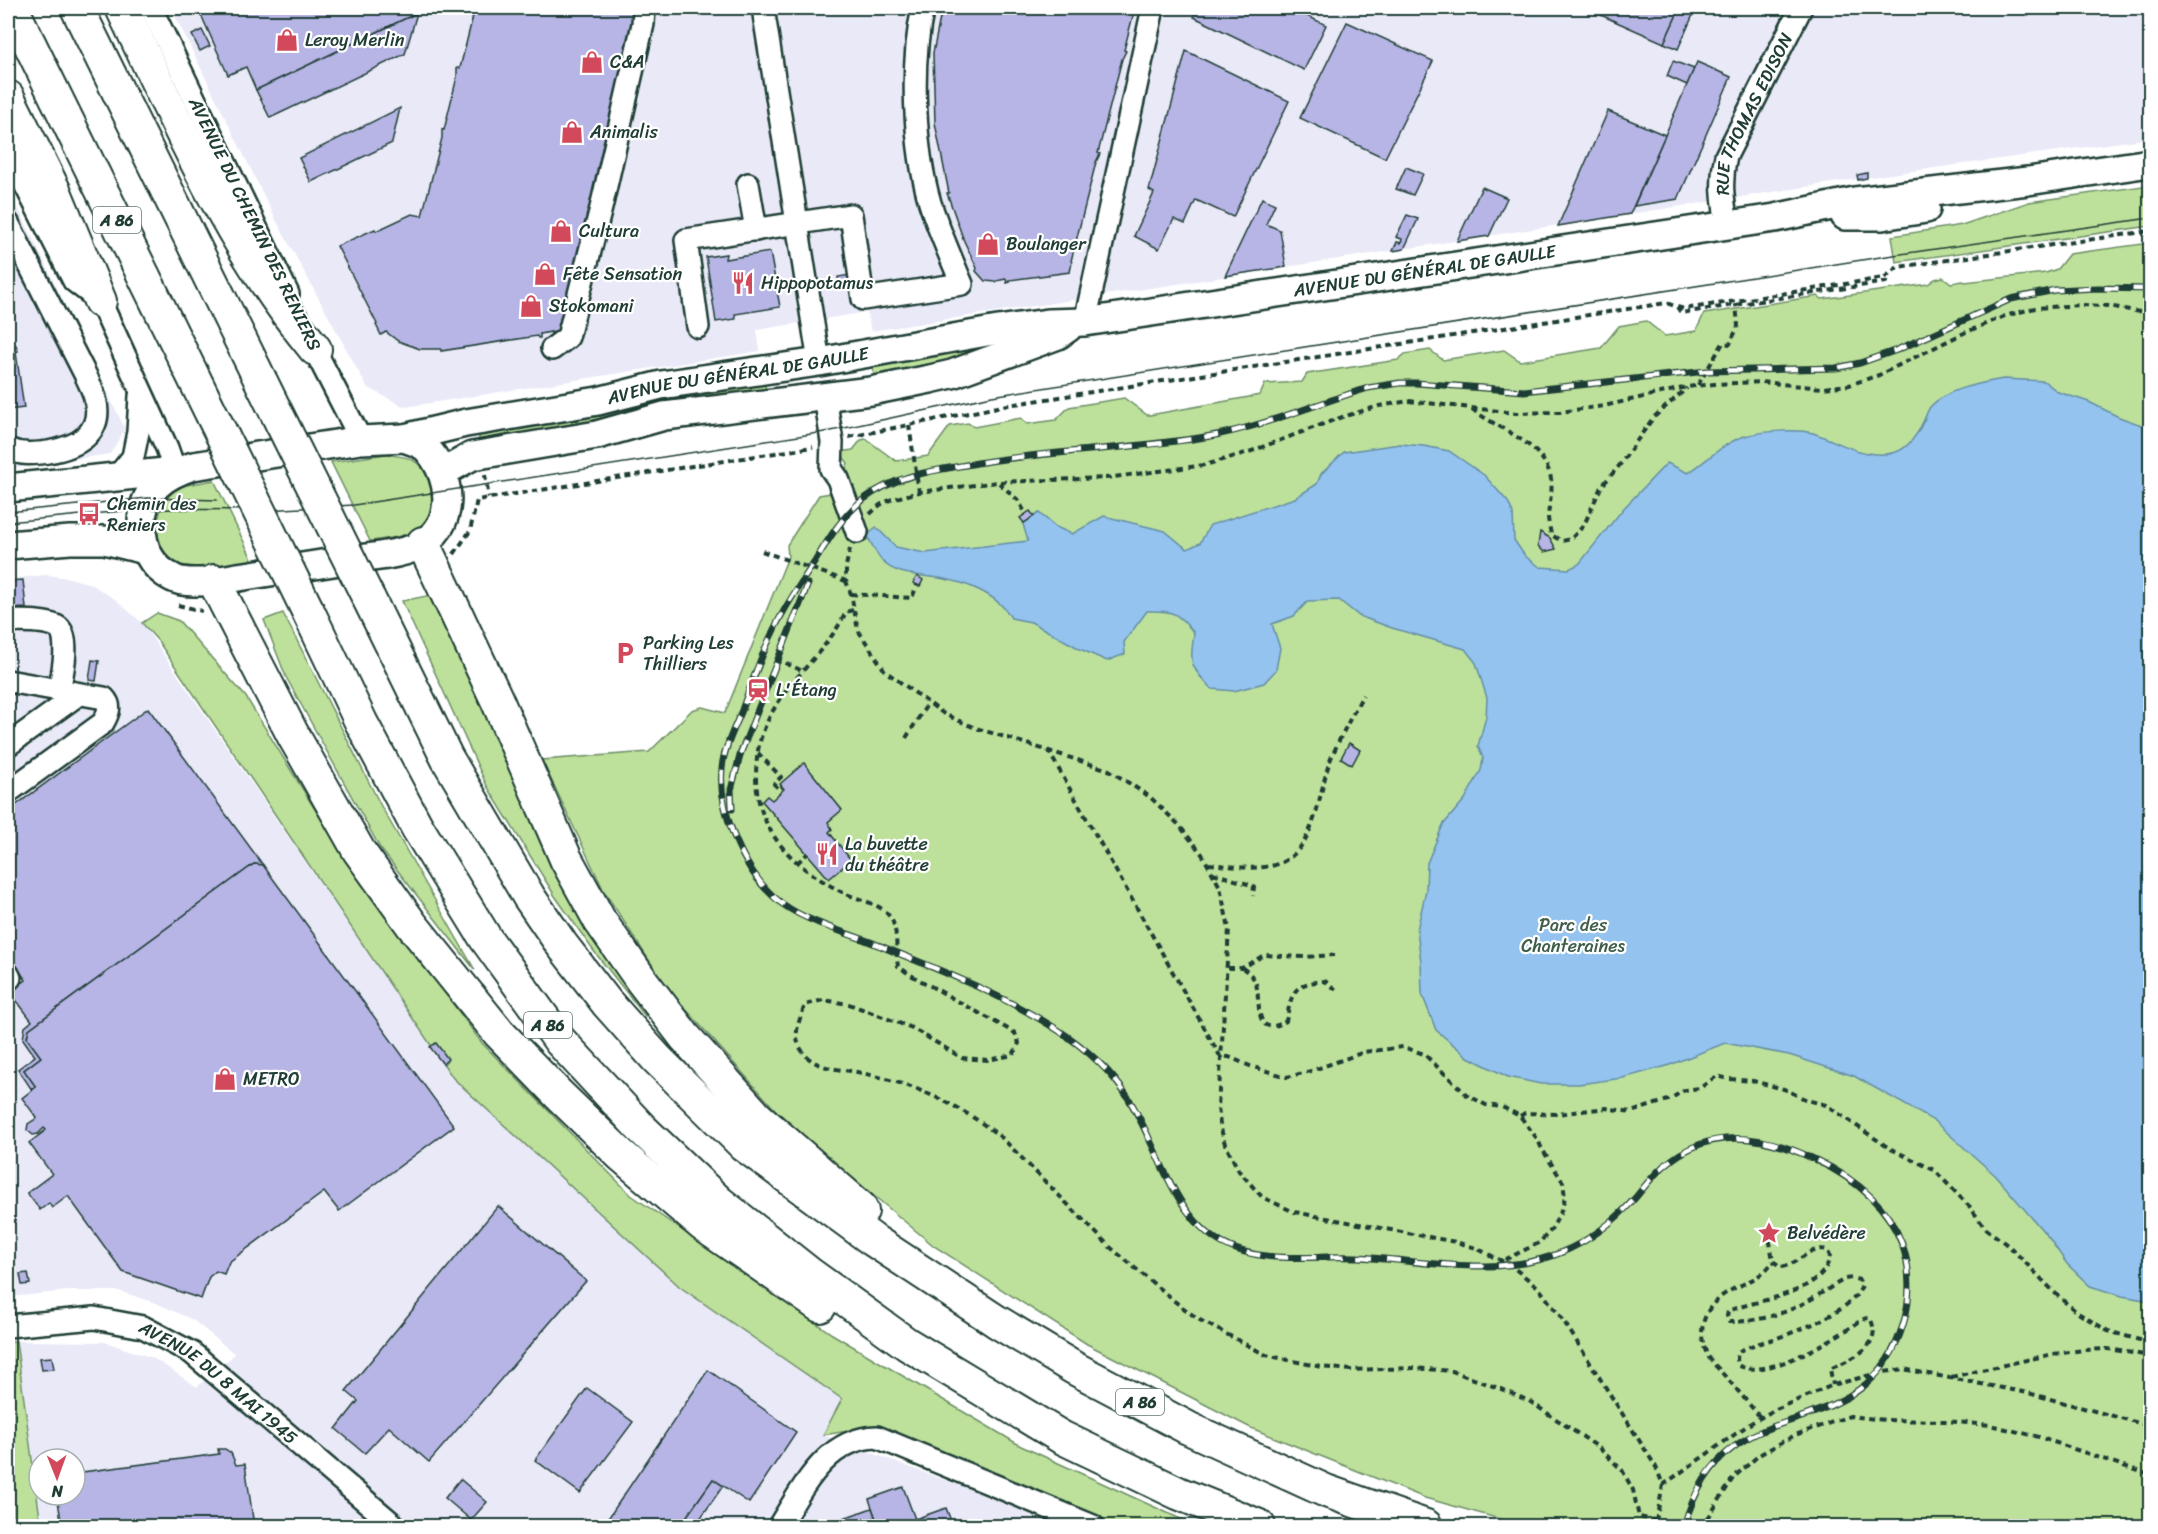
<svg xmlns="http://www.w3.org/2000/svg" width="2158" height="1534" viewBox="0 0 2158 1534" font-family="Sriracha,sans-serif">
<rect width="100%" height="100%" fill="#fff"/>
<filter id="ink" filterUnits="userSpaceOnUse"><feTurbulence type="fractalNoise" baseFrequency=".0167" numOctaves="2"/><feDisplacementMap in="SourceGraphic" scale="12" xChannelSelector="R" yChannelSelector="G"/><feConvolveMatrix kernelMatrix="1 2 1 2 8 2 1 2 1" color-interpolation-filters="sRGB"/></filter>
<g filter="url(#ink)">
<g fill="#e9e9f8" fill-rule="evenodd">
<path d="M171 8H2150V138L1877 176 871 331 867 312 757 330 760 351 405 407 367 387 276 220Z"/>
<path d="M8 187 125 429 110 454 8 469Z"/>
<path d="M46 575 69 578 91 584 116 600 142 623 453 1078 680 1287 842 1400 823 1435 1069 1526H41L16 1341 105 1342 153 1358 197 1387 235 1354 193 1320 156 1303 119 1291H68L10 1297 8 1282V579ZM39 1459H75V1495H39Z"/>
</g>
<g fill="#bde19b" stroke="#6e8f68" stroke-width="1.5">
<path d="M2150 185V226L1896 262 1892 236 1962 225 2029 202Z"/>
<path d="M2150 243V1526H1525L1425 1498 1251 1428 1087 1344 934 1246 788 1124 667 988 604 891 542 760 649 752 692 710 702 707 725 713 786 562 788 556 787 545 819 495 837 492 848 463 839 452 853 450 861 440 866 439 896 461 928 456 950 426 968 423 974 427 1021 418 1027 424 1056 420 1069 407 1124 398 1147 415H1150L1260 395 1265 384 1302 382 1307 374 1398 360 1405 354 1430 350 1443 360 1504 350 1520 361 1601 348 1619 326 1646 321 1665 336 1696 331 1704 314 1818 296 1822 299 1928 284 1935 279 1943 277 1951 283 1963 281 1965 282 2046 273 2057 269 2069 254Z"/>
<path d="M1058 330 875 382 872 363Z"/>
<path d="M764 380 766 391 589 427 480 443 478 433 679 393Z"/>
<path d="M386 454C394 456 406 456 413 460 437 475 441 514 415 530 402 538 385 539 370 541L331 462Z"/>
<path d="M214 480 253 561C239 563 205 571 193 569 153 565 147 514 174 491 184 483 202 483 214 480Z"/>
<path d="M431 595 652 1012 645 1016 593 950 555 896 487 786 402 601Z"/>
<path d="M157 613 179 621 246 697 346 860 482 1043 631 1195 832 1334 1021 1446 1196 1526H1111L981 1469 874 1427 823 1435 842 1399 680 1287 453 1078 158 641 142 623Z"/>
<path d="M283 613 381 806 475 970 380 848 286 677 264 620Z"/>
<path d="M16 1341 41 1526H8V1342Z"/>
</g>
<path fill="#93c3ee" stroke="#658da4" stroke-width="1.5" d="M2003 379 2044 381 2058 392 2089 402 2119 417 2150 428V1301L2122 1296 2090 1286 2067 1264 2049 1238 1995 1175 1934 1121 1854 1076 1789 1055 1725 1043 1667 1066 1623 1078 1579 1084H1541L1508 1077 1468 1057 1436 1030 1422 994 1421 962 1417 930 1426 890 1427 863 1443 825 1465 799 1481 770 1483 758 1478 746 1486 717 1487 698 1476 663 1465 649 1392 628 1359 616 1339 600 1308 601 1294 616 1272 624 1280 648 1276 670 1264 683 1234 691 1212 689C1189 666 1190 664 1194 633 1178 613 1173 610 1147 611L1124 642 1125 654 1107 661 1080 649 1031 622 1011 618C998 594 965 582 939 578 920 575 896 576 882 561 876 554 872 544 867 536L876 527 896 547 925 553 1028 541 1023 524 1039 513 1056 527 1072 534 1104 516 1165 531 1187 549 1200 543 1210 525 1295 498 1317 484 1321 474 1344 452 1400 444 1424 446 1449 451 1484 475 1508 502 1513 513 1514 540 1525 556 1540 567 1569 569 1579 564 1623 509 1667 463 1688 473C1706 462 1724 442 1745 436 1761 431 1797 429 1813 433 1841 442 1866 461 1896 452 1908 448 1918 434 1923 422 1926 417 1927 410 1931 406 1948 388 1979 384 2003 379Z"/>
<g fill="#b7b5e6" stroke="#1f3d34" stroke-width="1.5">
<path d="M198 8H418L417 13 256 90 246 67 228 75Z"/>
<path d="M475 8H634L620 90 560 329 551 334V332L540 334V338H538L537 336 441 351V349H420L398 341 386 332 381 335 376 325 377 324 337 246 375 229 376 231 412 214 422 216 442 138V129L444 130 457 77V68H460Z"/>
<path d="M942 8H1135L1124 50 1126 51 1122 59 1098 153 1100 154 1096 162 1071 261 1072 262 1070 272 1009 280 1010 282 1007 283 1006 279 996 281V282L985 281 976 271 977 268 964 241 947 193H949L935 123 933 53Z"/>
<path d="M1196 8H1291L1326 25 1304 70 1194 17Z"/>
<path d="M1585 8H1680L1664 43Z"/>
<path d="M1680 8H1696L1678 49 1664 43Z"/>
<path d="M417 13 405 54 270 118 256 90Z"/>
<path d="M1347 22 1433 61 1385 158 1300 118Z"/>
<path d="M202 30 210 46 200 51 192 35Z"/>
<path d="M1186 51 1289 101 1233 217 1196 200 1185 224 1174 219 1159 249 1134 236 1154 193 1149 190Z"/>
<path d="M1673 61 1694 69 1687 85 1667 76Z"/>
<path d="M1697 62 1731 77 1678 199 1634 206Z"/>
<path d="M400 108 392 143 311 182 299 158Z"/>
<path d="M1608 111 1665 135 1630 214 1558 226Z"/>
<path d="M1406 167 1423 174 1413 195 1396 189Z"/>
<path d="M1867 173V178L1858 180 1857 175Z"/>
<path d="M1482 187 1507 198 1489 236 1457 241Z"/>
<path d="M1262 198 1275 204 1266 224 1280 230 1286 267 1225 276Z"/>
<path d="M1407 215 1418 219 1404 249 1393 251 1397 242 1401 243 1402 239 1396 237Z"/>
<path d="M770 252 780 307 735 314 736 319 716 322 706 257 726 254 725 259Z"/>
<path d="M850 275 853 287 840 289 838 277Z"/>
<path d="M8 322 11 345H16L18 351 16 352 24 408 8 410Z"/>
<path d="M1030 511 1034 516 1024 523 1020 518Z"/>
<path d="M1540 532 1550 538 1556 549 1544 552 1538 546Z"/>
<path d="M917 576 923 580 920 586 913 583Z"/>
<path d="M23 580 26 608 8 609V581Z"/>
<path d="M92 660 99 661 96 681 89 680Z"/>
<path d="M148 708 263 865 254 864 29 1029 27 1038 41 1057 24 1070 36 1087 32 1090 18 1069 35 1056 23 1039 25 1027 32 1021 10 992 26 980 8 955V811Z"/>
<path d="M1349 743 1360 750 1352 765 1341 758Z"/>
<path d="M804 763 842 810 828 822 832 829 829 832 851 860 829 879 762 801 767 796 772 800 784 789 780 784Z"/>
<path d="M254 864 263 865 454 1126 339 1211 324 1192 229 1262 224 1274 216 1271 209 1277 201 1299 123 1272 68 1196 52 1208 49 1203 40 1210 27 1193 52 1174 29 1143 46 1130 44 1128 38 1134 33 1135 27 1130 28 1124 37 1118 22 1098 36 1087 24 1070 41 1057 27 1038 29 1029Z"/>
<path d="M436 1043 448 1059 443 1064 430 1047Z"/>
<path d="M8 1113 12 1142 8 1143Z"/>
<path d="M498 1206 586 1281 429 1462 389 1427 365 1453 336 1429 358 1401 346 1391Z"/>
<path d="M28 1273 30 1284 22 1285 20 1274Z"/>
<path d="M52 1357 54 1369 42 1370 40 1358Z"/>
<path d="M708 1370 796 1432 749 1503 713 1479 680 1526H610L605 1523Z"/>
<path d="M587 1388 633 1422 580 1493 535 1460Z"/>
<path d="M218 1449H225L231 1453 236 1465 245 1464 254 1526H62L57 1495H75V1473L219 1454Z"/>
<path d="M460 1479 487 1502 471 1520 445 1498Z"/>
<path d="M713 1479 723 1486 695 1526H680Z"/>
<path d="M903 1487 915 1519 946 1508 953 1526H855L876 1519 869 1499Z"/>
<path d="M872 1508 876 1519 855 1526H821Z"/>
</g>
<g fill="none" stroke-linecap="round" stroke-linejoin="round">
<g stroke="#1f3d34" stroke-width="26">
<g id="minor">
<path d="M151 8 288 294"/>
<path d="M763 8 819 362"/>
<path d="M8 151 74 281 100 301 167 448 175 471"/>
<path d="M748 184 756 230"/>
<path d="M8 223 86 376C89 383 93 390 95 398 104 433 78 447 48 452 34 454 21 455 8 449"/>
<path id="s1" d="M1727 225C1723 200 1720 181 1726 156L1801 8"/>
<path d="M1085 322 1153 8"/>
<path d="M698 327 686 240 851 215 863 299 962 284C951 258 939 231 930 203 914 148 910 64 923 8"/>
<path d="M309 339 361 440"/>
<path d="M552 349 568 337 601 208 643 24 644 8"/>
<path d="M825 396 832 442 831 469 838 479 857 532"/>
<path d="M117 477 133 457 138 432 140 396"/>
<path d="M8 621C22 622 42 620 56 626 72 634 62 676 59 690"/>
<path d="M8 681 104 698C112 706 108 714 103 723L8 792"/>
<path d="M8 745 79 694"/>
<path d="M8 974 10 978"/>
<path id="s2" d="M8 1326 94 1318 143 1327 192 1353 395 1526"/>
<path d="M779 1526C803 1488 826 1438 877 1437L1093 1526"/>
</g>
</g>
<g stroke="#1f3d34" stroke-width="32">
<g id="major">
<path d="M1845 216H1882L1926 209"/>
<path id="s3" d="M404 438 466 423 598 401 661 385 819 362 998 330 1048 323 1085 322 1775 218 1855 201 2028 181 2150 163"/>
<path d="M404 438C412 441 423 444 428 450 454 480 456 529 416 547 397 556 361 558 340 561 308 566 277 571 245 576 229 578 211 583 195 582 189 582 178 581 173 578 150 567 141 545 142 521 143 489 165 475 193 466L361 440Z"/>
<path d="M442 473 472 456 597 435 664 416 871 391 930 379 952 374 1058 335 1068 328"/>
<path d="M8 488 175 471"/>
<path d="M8 545 70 540H104L145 550"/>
</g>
</g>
<g stroke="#1f3d34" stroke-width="36">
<g id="highway">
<path d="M12 8 221 433"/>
<path d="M77 8 282 424"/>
<path d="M122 8C178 125 231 248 315 349"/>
<path d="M8 97 55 192 100 301"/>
<path d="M423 543 497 700 566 859 600 921 642 981 685 1037 757 1117 860 1207 862 1211"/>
<path d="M214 581 293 735 359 851 412 925 499 1033 558 1094 621 1155 703 1225 820 1306"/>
<path d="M369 599 447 758 529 897 562 945 607 1003 657 1059 744 1145 873 1240 996 1321 1074 1368 1188 1428 1326 1491 1426 1526"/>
<path d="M307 609 361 722 417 827 486 939 560 1041 642 1129 719 1202 810 1274 907 1344 1061 1437 1178 1493 1259 1526"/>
</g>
</g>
<g stroke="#1f3d34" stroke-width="4" stroke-dasharray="6 4.5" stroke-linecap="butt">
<path d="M1677 307 1681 313 1886 282 1889 274"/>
<path d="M1698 385 1723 343 1730 344 1738 326 1736 304"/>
<path d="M1472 409C1497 429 1545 443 1551 479 1553 491 1549 504 1548 516 1548 522 1550 528 1551 535L1562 541 1571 539 1584 525 1601 487 1619 466 1653 418 1687 388"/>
<path d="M909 425 919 492"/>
<path d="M849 437 1008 405 1666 303 1684 309 1884 278 1898 267 2150 231"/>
<path d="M485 475 489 498"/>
<path d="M999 483 1018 500 1026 514"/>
<path d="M870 514 880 505 892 499 919 492 998 482 1106 478 1205 465 1249 452 1342 417 1379 406 1409 401 1516 413 1560 412 1604 406 1687 387 1714 384 1762 382 1822 388 1849 385 1879 375 1964 333 2005 316 2035 308 2081 305 2109 306 2150 314"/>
<path d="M850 549 846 566V581L851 594 858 630 885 671 944 714 973 727 1109 770 1150 797 1178 824 1202 854 1220 887 1229 929 1218 1107 1220 1125 1225 1144 1239 1171 1262 1197 1294 1212 1456 1242 1476 1248 1510 1265 1538 1287 1563 1320 1656 1467 1663 1485 1655 1526"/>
<path d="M762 551 846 581"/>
<path d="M454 554 470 531 477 500 813 447"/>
<path d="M851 594 912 598 917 585"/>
<path d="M178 605 202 611"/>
<path d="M853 610 846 612C824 658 779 684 762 735 757 749 756 764 756 779 758 835 796 868 842 892 858 900 879 902 890 917 899 929 895 951 898 966L909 974 1015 1033 1019 1043 1013 1055 988 1060 962 1058 912 1028 849 1004 823 1000 805 1005C799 1022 791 1036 803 1052 815 1069 839 1069 857 1072 912 1083 959 1104 1002 1138L1110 1247 1173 1300 1198 1319 1266 1355 1321 1367 1350 1370 1414 1368 1452 1371 1504 1390 1529 1401 1598 1447 1622 1470 1633 1490 1639 1517 1682 1526"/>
<path d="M776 659 803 671"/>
<path d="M906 738 928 703"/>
<path d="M1048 750 1220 1056 1229 1057 1250 1066 1287 1077 1311 1071 1364 1052 1403 1047 1424 1054 1467 1095 1486 1105 1502 1107 1520 1116 1538 1140 1542 1149 1563 1182 1565 1198 1560 1214 1551 1230 1539 1243 1502 1261"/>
<path d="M758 753 781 777 774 784 779 789 782 787"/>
<path d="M797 863 807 854"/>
<path d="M1209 864C1232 866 1265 873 1286 860 1316 843 1319 791 1330 761 1339 739 1351 717 1363 695"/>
<path d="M1213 873 1254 886 1253 896"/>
<path d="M1228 968H1242L1264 955 1305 957 1335 955"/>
<path d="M1242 968C1247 971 1252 975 1255 981 1262 996 1251 1042 1286 1021 1292 993 1292 983 1325 981L1339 992"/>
<path d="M1520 1116 1525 1113 1558 1114 1606 1108 1631 1112 1668 1100 1685 1090 1700 1088 1717 1076 1729 1079 1753 1081 1784 1089 1807 1100 1826 1105 1889 1148 1934 1170 1970 1207 1985 1228 2010 1247 2059 1297 2078 1313 2108 1331 2150 1343"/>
<path d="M1768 1230 1773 1261 1781 1267C1798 1265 1810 1245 1827 1250L1830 1256C1823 1295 1757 1299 1728 1311L1727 1316 1729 1322C1756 1322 1785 1314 1808 1301 1821 1294 1832 1286 1845 1279L1852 1278 1859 1280 1862 1285C1855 1310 1800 1330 1777 1338 1764 1342 1750 1345 1738 1352L1737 1359 1738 1365C1764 1381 1827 1342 1850 1328 1858 1323 1861 1318 1870 1318 1885 1347 1850 1359 1830 1369L1833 1385"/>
<path d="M2149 1356 2150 1347"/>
<path d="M1951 1377 2053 1354 2085 1350 2108 1349 2150 1356"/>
<path d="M1760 1417C1748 1403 1736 1388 1723 1374 1719 1369 1712 1363 1708 1356 1695 1332 1704 1305 1728 1292 1744 1282 1762 1279 1773 1261"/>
<path d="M1663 1485 1751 1423 1776 1409 1833 1385 1878 1373 1903 1369 2028 1393 2150 1426"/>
<path d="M1700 1526 1707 1520 1733 1478 1759 1455 1795 1435 1850 1416 1885 1420 1945 1421 1990 1425 2039 1437 2150 1475"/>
</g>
<use href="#minor" stroke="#fff" stroke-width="21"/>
<use href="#major" stroke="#fff" stroke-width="27"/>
<use href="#highway" stroke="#fff" stroke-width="32"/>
<g stroke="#1f3d34" stroke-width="1.5">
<path d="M8 512 148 498 217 500"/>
<path d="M8 522 144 509 266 510 354 505 831 431 992 396 1887 256 2150 218"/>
</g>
<g stroke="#1f3d34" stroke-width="7">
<g id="rail">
<path d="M732 809 731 790 741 752 808 584"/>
<path d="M1684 1526C1693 1495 1707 1467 1734 1447 1752 1433 1774 1426 1796 1419 1850 1400 1885 1383 1903 1325 1911 1300 1911 1268 1902 1244 1887 1204 1854 1178 1816 1160 1765 1135 1710 1125 1664 1166 1653 1175 1645 1186 1636 1197 1615 1221 1590 1241 1560 1253 1498 1278 1422 1260 1357 1257 1313 1255 1262 1265 1222 1243 1172 1215 1157 1143 1127 1096 1110 1070 1084 1047 1058 1030 1000 993 937 969 873 943 842 931 799 920 774 897 742 868 715 805 723 761 726 744 735 727 742 710 751 685 760 658 772 634 783 609 799 586 814 563 828 540 842 516 864 499 894 476 931 471 966 465 1047 450 1130 450 1211 436 1264 426 1316 404 1368 388L1400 383H1416L1524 391 1707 371 1836 368 1860 363 1897 350 2011 299 2055 290 2098 288 2150 289"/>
</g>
</g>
<use href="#rail" stroke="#fff" stroke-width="4.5" stroke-dasharray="14" stroke-linecap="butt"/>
<g stroke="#1f3d34" stroke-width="36" stroke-linecap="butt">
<g id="highway-bridge">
<path d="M282 424 369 599"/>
<path d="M221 433 307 609"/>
</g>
</g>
<use href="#highway-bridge" stroke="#fff" stroke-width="32"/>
</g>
</g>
<defs>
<g id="shop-bare" transform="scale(1.8)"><path d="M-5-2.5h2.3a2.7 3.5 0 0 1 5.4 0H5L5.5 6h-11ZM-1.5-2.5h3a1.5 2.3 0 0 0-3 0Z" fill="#d1495b" stroke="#fff" stroke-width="2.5" paint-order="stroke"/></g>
<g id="restaurant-bare" transform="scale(1.8)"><path d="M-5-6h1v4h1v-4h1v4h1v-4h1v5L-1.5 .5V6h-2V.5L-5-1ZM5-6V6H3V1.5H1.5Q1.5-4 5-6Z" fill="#d1495b" stroke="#fff" stroke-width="2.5" paint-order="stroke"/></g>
<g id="bus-bare" transform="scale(1.8)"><path d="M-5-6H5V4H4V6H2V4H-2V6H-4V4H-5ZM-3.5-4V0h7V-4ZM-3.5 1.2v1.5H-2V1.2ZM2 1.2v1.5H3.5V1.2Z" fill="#d1495b" stroke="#fff" stroke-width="2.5" paint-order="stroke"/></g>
<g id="parking-bare" transform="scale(1.8)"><path d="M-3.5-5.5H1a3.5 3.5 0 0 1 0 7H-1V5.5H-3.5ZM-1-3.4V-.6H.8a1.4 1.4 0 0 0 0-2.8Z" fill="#d1495b" stroke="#fff" stroke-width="2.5" paint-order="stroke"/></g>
<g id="station-bare" transform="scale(1.8)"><path d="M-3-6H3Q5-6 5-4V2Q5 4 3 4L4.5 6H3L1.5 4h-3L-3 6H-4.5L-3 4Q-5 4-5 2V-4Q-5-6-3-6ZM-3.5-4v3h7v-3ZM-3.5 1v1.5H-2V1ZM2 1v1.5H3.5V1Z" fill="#d1495b" stroke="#fff" stroke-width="2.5" paint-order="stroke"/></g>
<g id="sight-bare" transform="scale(1.8)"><path d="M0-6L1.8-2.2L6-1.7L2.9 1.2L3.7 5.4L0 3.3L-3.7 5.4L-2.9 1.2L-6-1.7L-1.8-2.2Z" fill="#d1495b" stroke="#fff" stroke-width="2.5" paint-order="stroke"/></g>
</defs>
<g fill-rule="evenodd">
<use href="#shop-bare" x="287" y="40"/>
<use href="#shop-bare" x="592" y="62"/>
<use href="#shop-bare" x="572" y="132"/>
<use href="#shop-bare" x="561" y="231"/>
<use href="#shop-bare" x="988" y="244"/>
<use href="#shop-bare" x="545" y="274"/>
<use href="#restaurant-bare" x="743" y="283"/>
<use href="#shop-bare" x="531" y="306"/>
<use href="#bus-bare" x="89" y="514"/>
<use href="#parking-bare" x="625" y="653"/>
<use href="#station-bare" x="758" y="690"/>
<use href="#restaurant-bare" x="827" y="854"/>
<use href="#shop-bare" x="225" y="1079"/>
<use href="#sight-bare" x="1769" y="1233"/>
</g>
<g text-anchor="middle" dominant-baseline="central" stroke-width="4.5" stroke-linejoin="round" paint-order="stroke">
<g fill="#fff" stroke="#627771" stroke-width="1.5">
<rect x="93" y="207" width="48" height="26" rx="4.5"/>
<rect x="524" y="1012" width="48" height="26" rx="4.5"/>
<rect x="1116" y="1389" width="48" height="26" rx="4.5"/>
</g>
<g font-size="16" font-weight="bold" fill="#1f3d34">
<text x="117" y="220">A 86</text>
<text x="548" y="1025">A 86</text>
<text x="1140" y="1402">A 86</text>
</g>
<g font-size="18" fill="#1f3d34" stroke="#fff" text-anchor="start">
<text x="305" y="40">Leroy Merlin</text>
<text x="610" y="62">C&amp;A</text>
<text x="590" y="132">Animalis</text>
<text x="579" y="231">Cultura</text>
<text x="1006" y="244">Boulanger</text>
<text x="563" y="274">Fête Sensation</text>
<text x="761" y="283">Hippopotamus</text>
<text x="549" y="306">Stokomani</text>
<text x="107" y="504">Chemin des<tspan x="107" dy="21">Reniers</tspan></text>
<text x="643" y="643">Parking Les<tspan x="643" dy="21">Thilliers</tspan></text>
<text x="776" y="690">L'Étang</text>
<text x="845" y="844">La buvette<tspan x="845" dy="21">du théâtre</tspan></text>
<text x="243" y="1079">METRO</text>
<text x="1787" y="1233">Belvédère</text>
</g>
<g font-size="18" fill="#1f3d34" stroke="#fff">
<text stroke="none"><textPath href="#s1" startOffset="118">RUE THOMAS EDISON</textPath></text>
<text transform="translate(255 224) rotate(64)">AVENUE DU CHEMIN DES RENIERS</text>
<text stroke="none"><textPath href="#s3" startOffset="1035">AVENUE DU GÉNÉRAL DE GAULLE</textPath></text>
<text stroke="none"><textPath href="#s3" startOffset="340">AVENUE DU GÉNÉRAL DE GAULLE</textPath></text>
<text stroke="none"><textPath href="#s2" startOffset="230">AVENUE DU 8 MAI 1945</textPath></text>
</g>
<g font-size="18" fill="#3f5e49" stroke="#fff">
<text x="1573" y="925">Parc des<tspan x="1573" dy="21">Chanteraines</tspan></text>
</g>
</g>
<rect width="2158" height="1534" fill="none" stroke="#fff" stroke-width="30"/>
<rect x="15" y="15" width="2128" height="1504" fill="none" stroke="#1f3d34" stroke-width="2" filter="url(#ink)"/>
<g transform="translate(57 1477) rotate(179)"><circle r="28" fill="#ffffff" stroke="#a5b1ae" stroke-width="1.5"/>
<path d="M0-4.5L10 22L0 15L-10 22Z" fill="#d1495b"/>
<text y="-9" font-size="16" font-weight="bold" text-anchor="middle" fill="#1f3d34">N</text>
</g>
</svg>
